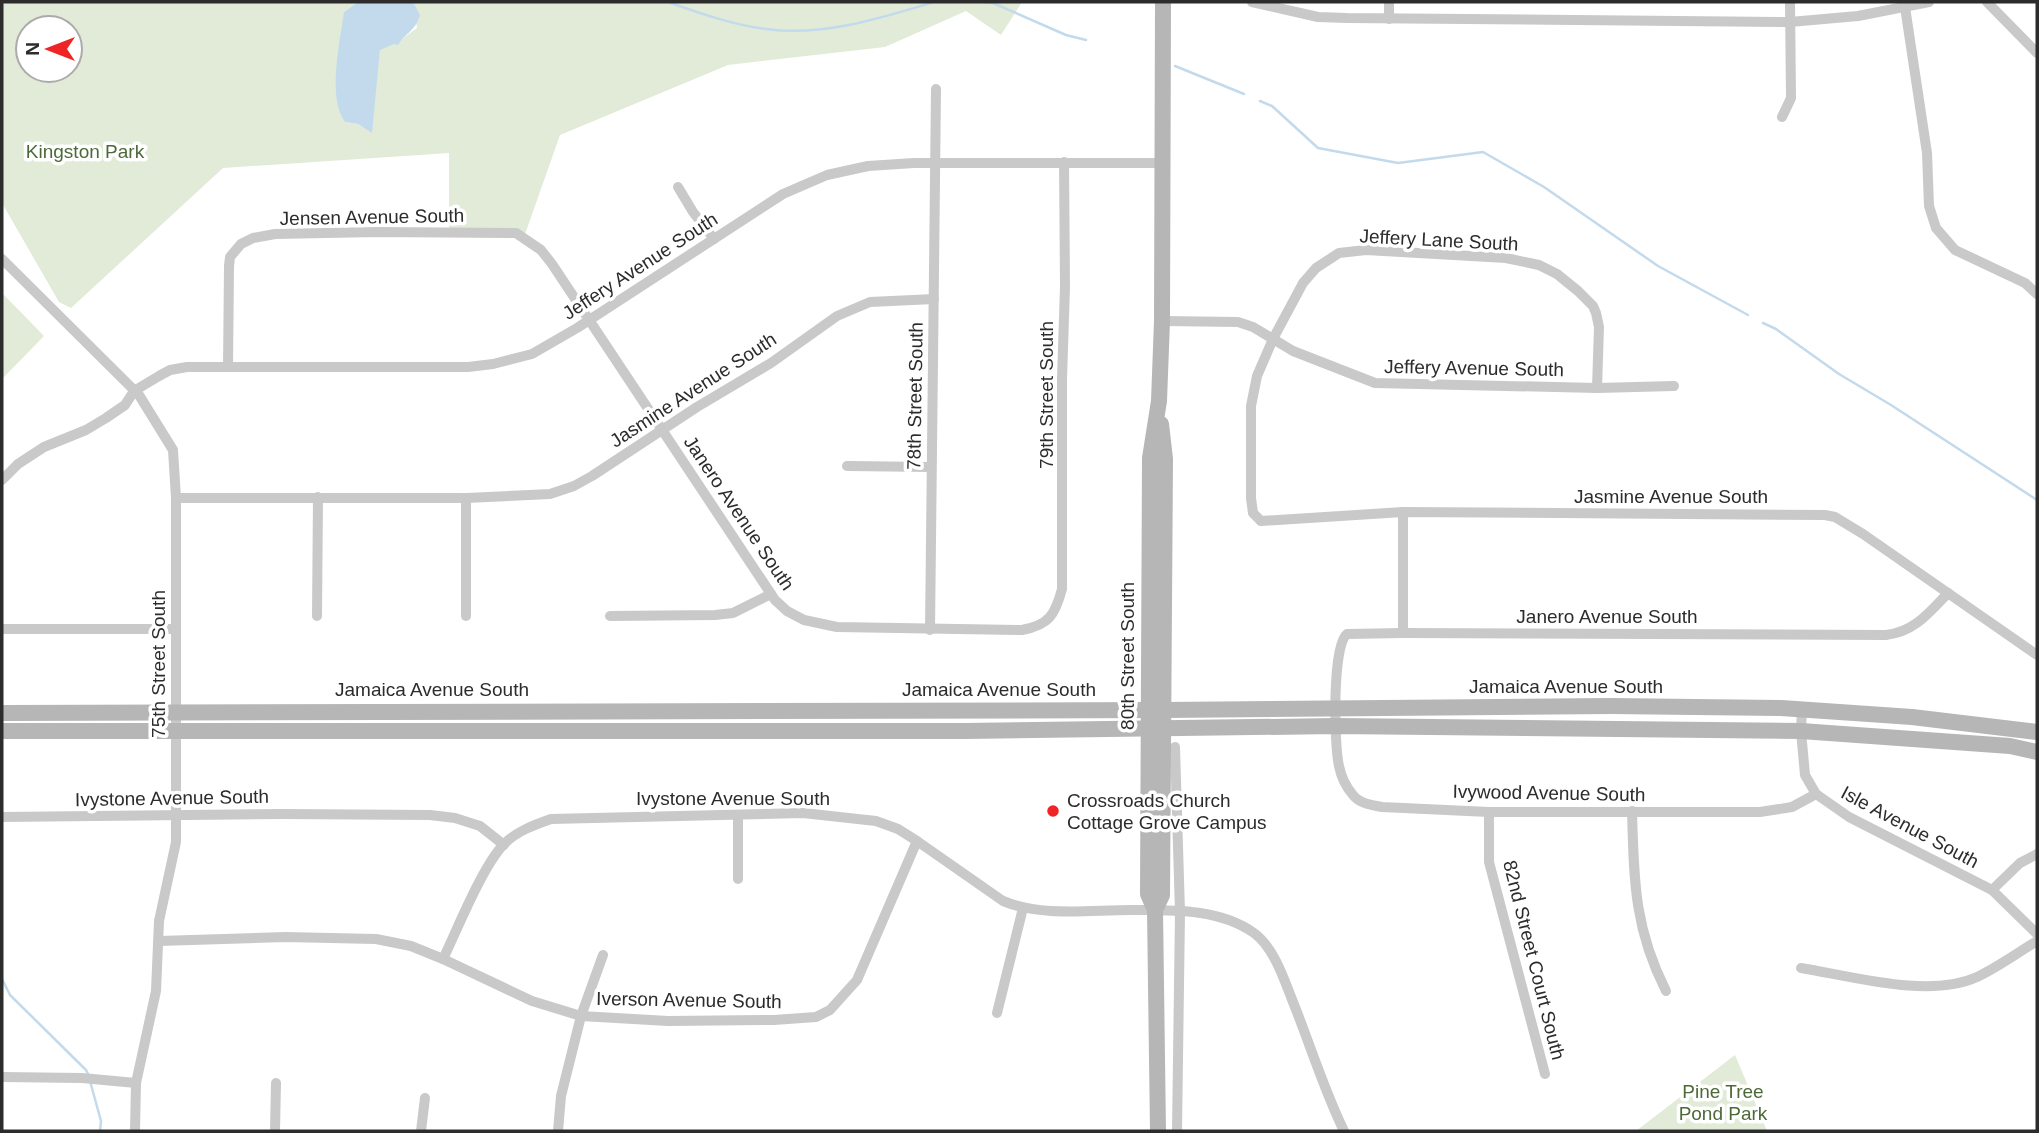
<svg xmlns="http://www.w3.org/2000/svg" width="2039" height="1133" viewBox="0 0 2039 1133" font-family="Helvetica,sans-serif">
<rect width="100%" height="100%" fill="#fff"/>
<g fill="#e1ebd8" fill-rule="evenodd">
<path d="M2 2H358L344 12 345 122 358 124 371 132 380 49 402 39 417 28 413 2H1022L1001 35 966 11 885 47 728 65 560 135 524 237 449 233V153L223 168 71 308 59 302 2 203ZM28 28H70V70H28Z"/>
<path d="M2 293 44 336 2 379Z"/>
<path d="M1735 1055 1767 1131H1636Z"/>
</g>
<path fill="#c3daec" d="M358 2H413L420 15C415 32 406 32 398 45L394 44 380 50 372 133 358 124 345 122C327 97 340 42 344 12Z"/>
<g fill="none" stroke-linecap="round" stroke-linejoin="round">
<g stroke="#c3daec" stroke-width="2.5">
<path d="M668 2C699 13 733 25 766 29 822 37 881 18 934 2"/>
<path d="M980 2 993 3 1066 35 1086 40"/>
<path d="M1175 66 1244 94"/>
<path d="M1260 101 1272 106 1318 148 1398 163 1483 152 1544 187 1658 266 1748 315"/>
<path d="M1763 323 1776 329 1839 374 1891 405 2037 500"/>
<path d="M2 979 10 995 86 1070 88 1074"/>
<path d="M90 1081 101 1121 100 1131"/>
</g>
<g stroke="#c9c9c9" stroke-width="10">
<path d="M1252 2 1318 17 1347 18 1790 22 1858 16 1929 2"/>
<path d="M1987 2 2037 53"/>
<path d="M1905 7 1927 153 1929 206 1936 228 1955 250 2025 283 2037 294"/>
<path d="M1389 19V2"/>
<path d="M1782 117 1791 98 1790 2"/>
<path d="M678 187 693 212 714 239"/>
<path d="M2 259 139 395 173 450 176 498V842L159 921 156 991 136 1083 135 1131"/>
<path d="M1162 321 1238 322 1253 327 1293 351 1375 383 1597 388 1674 386"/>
<path d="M228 367 229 266 230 257 241 244 253 238 275 234 377 232 516 233 541 250 552 264 775 600 787 611 804 620 837 627 1022 630C1049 625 1055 615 1062 589V379L1065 287 1064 162"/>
<path d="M847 466 931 467"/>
<path d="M2 480 18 464 44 447 86 430 106 418 125 405 134 391 159 376 170 370 187 367H468L493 364 532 354 577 328 783 194 827 175 868 166 914 163H1162"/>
<path d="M176 498H466L550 494 574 486 592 476 697 407 771 363 837 316 870 302 934 299"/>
<path d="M1403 512V633"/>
<path d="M1261 521 1403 512 1825 515 1835 517 1863 534 2037 655"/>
<path d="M1261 521 1253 513 1251 498V406L1257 376 1273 339 1303 283 1316 268 1339 253 1366 250 1506 258 1539 265 1557 274 1578 291 1593 306 1596 313 1599 327 1597 388"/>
<path d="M317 616 318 497"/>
<path d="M466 616V498"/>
<path d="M610 616 715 615 733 613 771 594"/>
<path d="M2 629H176"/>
<path d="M930 630 936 89"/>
<path d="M1802 709 1801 731 1805 775 1816 794 1849 817 1992 890 2037 934"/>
<path d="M1175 747 1180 912 1177 1131"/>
<path d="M1816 794 1792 807 1760 812H1489L1382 807C1372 805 1360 804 1353 795 1346 787 1341 776 1339 766 1334 745 1332 645 1347 634L1403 633 1886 635C1914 632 1929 613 1948 593"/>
<path d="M1632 811C1634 880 1634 928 1666 991"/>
<path d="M1489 812V862L1545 1074"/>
<path d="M738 815V879"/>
<path d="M2 817 282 814 430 815 455 818 480 826 504 845"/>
<path d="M1992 890 2020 863 2037 854"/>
<path d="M159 941 285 937 376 939 411 946 443 959 532 1001 581 1016 668 1021 774 1020 816 1017 830 1010 857 980 917 841"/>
<path d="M443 959C458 928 482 867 504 844 517 831 534 825 551 819L803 813 876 821 898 829 917 841 1003 901C1042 917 1089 910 1130 910 1171 910 1219 908 1254 933 1273 947 1283 976 1291 997 1309 1041 1323 1088 1344 1131"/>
<path d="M1801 968C1851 976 1929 999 1977 977 1998 967 2017 953 2037 941"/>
<path d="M997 1013 1023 908"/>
<path d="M2 1077 82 1078 136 1083"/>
<path d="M275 1131 276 1083"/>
<path d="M421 1131 425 1098"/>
<path d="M558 1131 561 1096 581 1016 603 955"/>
</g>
<g stroke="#b6b6b6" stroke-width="16">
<path d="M2 713 1164 710 1610 706 1781 708 1912 717 2037 732"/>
<path d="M2 731H965L1336 726 1801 731 2010 746 2037 752"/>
<path d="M1155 910 1162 895 1165 459 1161 424"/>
<path d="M1158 1131 1155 910 1148 894 1150 458 1159 401 1162 321 1163 2"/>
</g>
</g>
<circle fill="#ee2425" stroke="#fff" stroke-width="2.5" cx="1053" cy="811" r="7"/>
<g text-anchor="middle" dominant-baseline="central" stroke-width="7" stroke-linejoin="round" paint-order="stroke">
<g font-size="19" fill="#4c6a38" stroke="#fff">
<text x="85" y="151">Kingston Park</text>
<text x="1723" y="1091">Pine Tree<tspan x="1723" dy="22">Pond Park</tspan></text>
</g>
<g font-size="19" fill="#2c2c2c" stroke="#fff">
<text transform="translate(372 217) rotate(-1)">Jensen Avenue South</text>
<text transform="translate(1439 240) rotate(3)">Jeffery Lane South</text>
<text transform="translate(640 266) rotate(-33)">Jeffery Avenue South</text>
<text transform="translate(1474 368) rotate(1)">Jeffery Avenue South</text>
<text transform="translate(693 390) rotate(-33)">Jasmine Avenue South</text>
<text transform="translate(1046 395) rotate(-90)">79th Street South</text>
<text transform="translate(915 396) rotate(-89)">78th Street South</text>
<text x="1671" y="496">Jasmine Avenue South</text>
<text transform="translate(739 513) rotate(56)">Janero Avenue South</text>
<text x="1607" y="616">Janero Avenue South</text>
<text transform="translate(1127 656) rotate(-90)">80th Street South</text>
<text transform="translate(158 664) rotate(-90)">75th Street South</text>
<text x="1566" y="686">Jamaica Avenue South</text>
<text x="432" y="689">Jamaica Avenue South</text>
<text x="999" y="689">Jamaica Avenue South</text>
<text transform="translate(1549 793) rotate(1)">Ivywood Avenue South</text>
<text transform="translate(172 798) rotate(-1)">Ivystone Avenue South</text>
<text x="733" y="798">Ivystone Avenue South</text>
<text transform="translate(1910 827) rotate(28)">Isle Avenue South</text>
<text transform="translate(1534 960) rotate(76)">82nd Street Court South</text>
<text transform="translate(689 1000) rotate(1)">Iverson Avenue South</text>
</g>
<g font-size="19" fill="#2c2c2c" stroke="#fff" text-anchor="start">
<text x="1067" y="800">Crossroads Church<tspan x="1067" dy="22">Cottage Grove Campus</tspan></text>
</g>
</g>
<rect width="2039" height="1133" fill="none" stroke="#2c2c2c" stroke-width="7"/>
<g transform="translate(49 49) rotate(270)"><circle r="33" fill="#ffffff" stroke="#ababab" stroke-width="2"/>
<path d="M0-5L12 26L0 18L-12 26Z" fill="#ee2425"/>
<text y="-10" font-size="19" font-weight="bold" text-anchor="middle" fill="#2c2c2c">N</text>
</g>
</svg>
